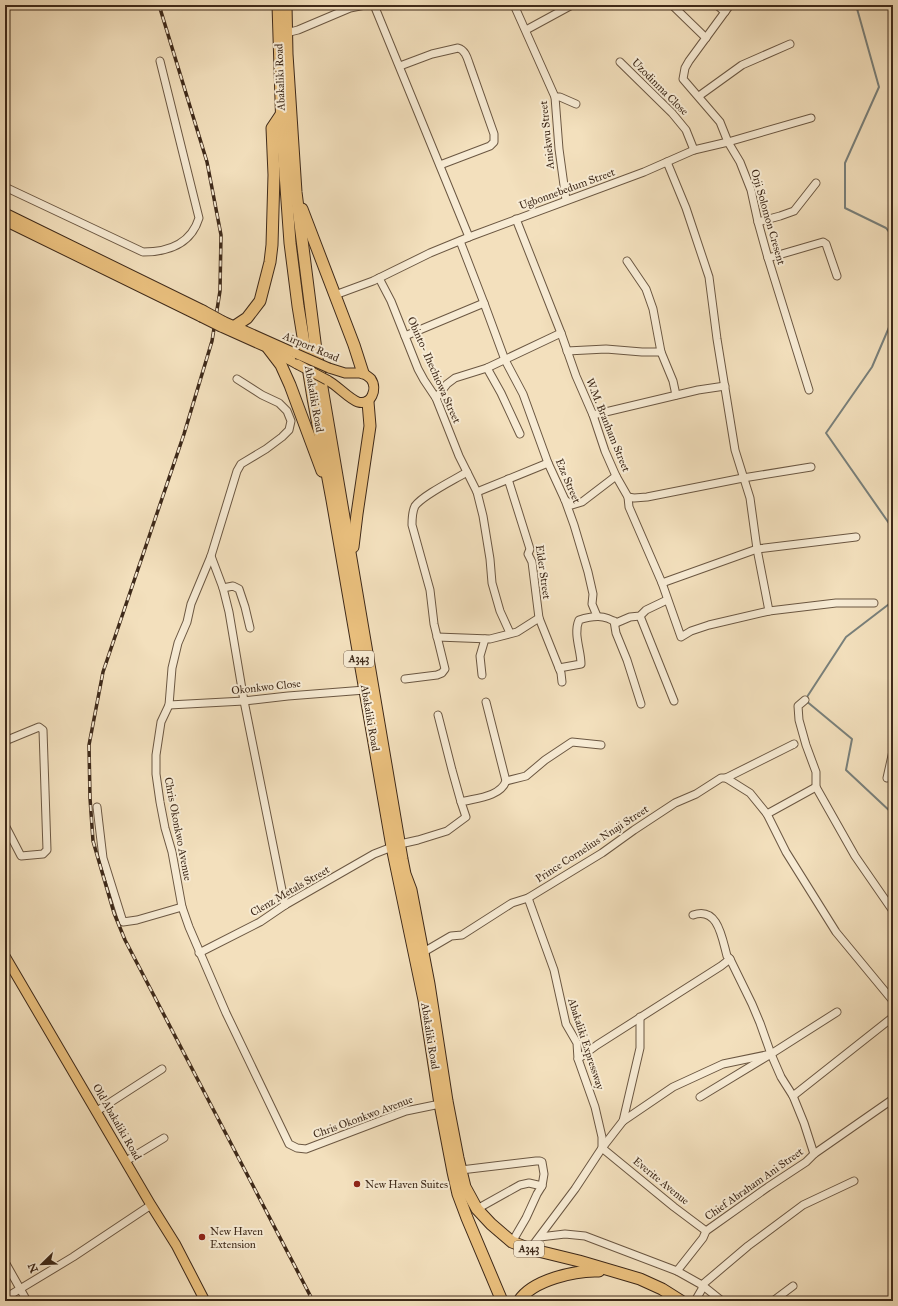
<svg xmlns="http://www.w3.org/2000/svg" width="898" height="1306" viewBox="0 0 898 1306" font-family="'IM FELL Great Primer',serif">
<rect width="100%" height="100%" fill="#f3e0bd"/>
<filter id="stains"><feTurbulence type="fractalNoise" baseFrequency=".005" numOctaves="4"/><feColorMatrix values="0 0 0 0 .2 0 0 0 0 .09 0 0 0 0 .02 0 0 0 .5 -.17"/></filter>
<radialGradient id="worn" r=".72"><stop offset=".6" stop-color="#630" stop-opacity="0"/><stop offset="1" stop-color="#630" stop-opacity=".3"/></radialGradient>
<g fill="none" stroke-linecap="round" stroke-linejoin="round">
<g stroke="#79807b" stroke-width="2">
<path d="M856 5 879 87 845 163V208L886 228 893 237"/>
<path d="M893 318 872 367 826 433 893 529"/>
<path d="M893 601 846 637 805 700 852 739 846 770 893 814"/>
<path d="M893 956 892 958H893"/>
</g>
<g stroke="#6b5742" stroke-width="9">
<g id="minor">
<path d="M374 5 469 237"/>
<path d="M514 5 555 97 559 149 566 200"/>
<path d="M672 5 706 38"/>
<path d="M717 5 725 12"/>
<path d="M730 5 689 61 685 68 683 79 720 122 728 142 740 162 751 190 758 222 768 258 809 390"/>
<path d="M526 30 572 5"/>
<path d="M286 33 298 30 350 8 365 5"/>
<path d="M620 62 672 113 686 130 694 150"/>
<path d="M400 66 432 54 458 48C465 50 467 57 469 63L494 134V142L490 146 440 165"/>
<path d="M699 96 742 65 790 44"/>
<path d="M555 97H560L576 104"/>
<path d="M667 162 686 208 709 277 717 339 735 450 750 498 757 549 769 611"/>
<path d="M5 187 143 252C168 252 191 244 199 218L160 61"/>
<path d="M516 219 561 333 576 376 593 415 605 451 616 476 628 497 629 507 662 583 681 637 691 631 709 625 769 611 836 603H874"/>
<path d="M758 222 780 216 794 211 816 183"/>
<path d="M460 241 484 303"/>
<path d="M768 258 823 242 826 244 837 276"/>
<path d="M379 278 391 301 418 369 424 380 436 398 459 456 477 492 483 516 490 559 492 583 500 611 510 633"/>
<path d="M335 295 373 281 430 253 469 237 644 172 694 150 728 142 811 118"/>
<path d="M405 336 484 303 505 360 523 394 548 463 565 500 574 525 588 572 593 594 592 604 597 616"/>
<path d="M567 351 606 349 642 352H661L653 309 646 289 627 261"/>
<path d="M661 352 673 381 676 395"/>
<path d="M487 368 501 393 520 434"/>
<path d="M237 379 262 395 279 403 287 411 291 421 289 430 282 437 266 449 241 464 237 471 211 556 191 604 187 622 178 643 172 668 169 705 161 722 156 755V774L160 802 165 828 172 852 182 907 189 927 226 1013 289 1144 297 1148 306 1149 406 1111 440 1104"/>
<path d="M436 398 447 384 455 378 487 368 561 333"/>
<path d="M593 415 698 390 725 386"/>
<path d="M508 479 530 549 528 554 532 562 539 618 561 673 562 682"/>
<path d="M477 492 548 463"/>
<path d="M628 497 634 498 647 497 743 478 811 467"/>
<path d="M565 500 572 505 582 502 616 476"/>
<path d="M211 556 223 588 229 612 244 701 285 905"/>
<path d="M662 583 757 549 856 537"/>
<path d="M223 588 233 586 239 589 245 607 250 628"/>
<path d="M640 616 674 701"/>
<path d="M614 621 616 633 627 660 641 704"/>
<path d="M437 637 490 639 517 632 539 618"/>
<path d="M559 668 581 664C581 650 573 634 579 620 592 616 605 614 616 623L630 617 640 616 646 610 667 600"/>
<path d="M482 675 480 656 485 639"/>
<path d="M405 679 437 675 442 673 445 669 434 624 430 590 412 525C412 519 412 512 415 506 423 495 454 480 467 472"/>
<path d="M805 700 798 706 799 720 806 745 816 772V787L855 856 893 911"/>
<path d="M169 705 244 701 288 696 365 690"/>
<path d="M438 715 452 770 461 802"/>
<path d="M5 741 39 727 43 730 47 850 43 854 21 856 5 825"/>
<path d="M726 778 794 744"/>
<path d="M887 778 893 751"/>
<path d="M506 781 526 776 545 760 572 742 601 745"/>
<path d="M97 807 103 858 123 922 137 920 182 907"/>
<path d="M767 814 816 787"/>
<path d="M400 844 418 840 447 831 466 817 461 802C476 798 500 797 506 781L486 702"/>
<path d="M528 898 554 970 566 1024 577 1043 578 1059 595 1107 602 1137V1148L575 1189 530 1249"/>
<path d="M199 953 260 922 285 905 374 854 392 847"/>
<path d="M422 953 451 936 462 935 512 903 528 898 602 853 634 830 675 803 696 794 721 778H726L750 793 767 814 786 852 836 932 893 1001"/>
<path d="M730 959 752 1004 760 1023 771 1054 781 1077 793 1096 804 1123 814 1154"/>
<path d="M640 1017V1048L623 1121 602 1148 674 1207 706 1231"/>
<path d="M578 1059 597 1045 721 966 730 959 727 956C722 938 718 906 693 915"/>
<path d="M793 1096 893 1017"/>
<path d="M700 1097 771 1054 837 1012"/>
<path d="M97 1111 162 1069"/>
<path d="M623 1121 673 1087 723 1064 771 1054"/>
<path d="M126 1161 164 1138"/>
<path d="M461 1170 536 1161H540L542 1162 544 1174 542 1186 537 1194 526 1218 512 1242"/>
<path d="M477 1209 520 1185 529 1183 542 1186"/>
<path d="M540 1237 565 1234 585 1236 677 1271"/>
<path d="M5 1262 27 1301"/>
<path d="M5 1298 73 1257 151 1205"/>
<path d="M695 1301 702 1289V1285L677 1271 703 1238 706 1231 768 1187 806 1162 814 1154 893 1099"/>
<path d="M722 1301 702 1285 748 1246 803 1205 854 1181"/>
<path d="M773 1301 793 1286"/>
</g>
</g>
<g stroke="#3e2919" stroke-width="11">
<g id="major">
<path d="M5 213 203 310"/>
<path d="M5 221 201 317"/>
<path d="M223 321 297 354"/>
<path d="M221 327 268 348 297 364"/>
<path d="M327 380C337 385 349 399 358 402 371 406 378 389 371 379 369 377 366 375 363 373H345L329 368"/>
<path d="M5 956 151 1205 176 1245 205 1301"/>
</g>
</g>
<g stroke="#3e2919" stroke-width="13">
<g id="highway">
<path d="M278 5 282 131 290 243 298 306 313 398 332 500 392 847 424 1000 440 1104 453 1172 458 1194 467 1218 502 1301"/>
<path d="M286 5 287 54 296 192 317 358 402 859 405 874 411 890 429 984 447 1101 458 1158 465 1187 477 1209 491 1224 512 1242 530 1249 579 1261 640 1279 662 1289 681 1301"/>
<path d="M302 209 354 345 363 373"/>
<path d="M235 326 247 318 260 301 270 262 272 245 274 175 272 128 282 113H284"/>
<path d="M268 348 281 365 290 385 322 471"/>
<path d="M353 547 357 514 370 426 368 402"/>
<path d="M519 1301C532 1280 576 1270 599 1271"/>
</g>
</g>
<use href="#minor" stroke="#f7ebd4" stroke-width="7"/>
<use href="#major" stroke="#eac07e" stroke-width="9"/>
<use href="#highway" stroke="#eac07e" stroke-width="11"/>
<g stroke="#3e2919" stroke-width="3.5">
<path id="rail" d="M159 5 207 162 221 235 220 291 212 341 184 434 103 672 89 745 90 798 93 841 114 913 125 940 313 1301"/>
</g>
<use href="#rail" stroke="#f7ebd4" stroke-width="2" stroke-dasharray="6" stroke-linecap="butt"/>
<g stroke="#3e2919" stroke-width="11" stroke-linecap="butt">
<g id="major-bridge">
<path d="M203 310 223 321"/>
<path d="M201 317 221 327"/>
<path d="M297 354 329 368"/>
<path d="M297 364 327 380"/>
</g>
</g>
<use href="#major-bridge" stroke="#eac07e" stroke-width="9"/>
</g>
<g fill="#8f2418" stroke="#f7ebd4" stroke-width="1.5">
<circle cx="357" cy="1184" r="4"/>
<circle cx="202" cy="1237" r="4"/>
</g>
<g text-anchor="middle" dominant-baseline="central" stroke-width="4" stroke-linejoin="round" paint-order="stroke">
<g fill="#f7ebd4" stroke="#766351" stroke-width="1">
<rect x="344" y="651" width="30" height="16" rx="3"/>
<rect x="514" y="1241" width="30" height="16" rx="3"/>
</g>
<g font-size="10" font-weight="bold" fill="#3e2919">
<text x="359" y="659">A343</text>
<text x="529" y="1249">A343</text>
</g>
<g font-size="11" fill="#3e2919" stroke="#f7ebd4">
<text transform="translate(280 77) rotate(-92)">Abakaliki Road</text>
<text transform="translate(660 87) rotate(45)">Uzodinma Close</text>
<text transform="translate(547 135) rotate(-96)">Aniekwu Street</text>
<text transform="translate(567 189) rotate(-20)">Ugbonnebedum Street</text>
<text transform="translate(768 217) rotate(74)">Orji Solomon Cresent</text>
<text transform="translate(311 347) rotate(23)">Airport Road</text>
<text transform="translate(434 370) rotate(66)">Obinto- Ihechiowa Street</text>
<text transform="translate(314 399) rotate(80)">Abakaliki Road</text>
<text transform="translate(608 425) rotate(68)">W.M. Branham Street</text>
<text transform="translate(568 481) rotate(67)">Eze Street</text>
<text transform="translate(543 572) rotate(82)">Elder Street</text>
<text transform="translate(266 687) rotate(-6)">Okonkwo Close</text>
<text transform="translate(370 718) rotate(80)">Abakaliki Road</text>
<text transform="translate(178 829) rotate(79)">Chris Okonkwo Avenue</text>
<text transform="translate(592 844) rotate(-33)">Prince Cornelius Nnaji Street</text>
<text transform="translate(290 891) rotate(-30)">Clenz Metals Street</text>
<text transform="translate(430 1036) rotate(81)">Abakaliki Road</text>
<text transform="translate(586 1044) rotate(72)">Abakaliki Expressway</text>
<text transform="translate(363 1117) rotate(-20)">Chris Okonkwo Avenue</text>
<text transform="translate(117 1122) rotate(60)">Old Abakaliki Road</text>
<text transform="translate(661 1181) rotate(39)">Everite Avenue</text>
<text transform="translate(754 1184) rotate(-35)">Chief Abraham Ani Street</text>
</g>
<g font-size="11" fill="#3e2919" stroke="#f7ebd4" text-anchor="start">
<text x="365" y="1184">New Haven Suites</text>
<text x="210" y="1231">New Haven<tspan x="210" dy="13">Extension</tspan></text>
</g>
</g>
<rect width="898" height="1306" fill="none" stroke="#f3e0bd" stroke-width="20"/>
<rect x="6" y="6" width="886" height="1294" fill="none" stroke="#3e2919" stroke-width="2"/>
<rect x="10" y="10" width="878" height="1286" fill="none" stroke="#3e2919"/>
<g transform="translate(42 1264) rotate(247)" stroke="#f7ebd4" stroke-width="3" paint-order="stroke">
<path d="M0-3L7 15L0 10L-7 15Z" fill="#3e2919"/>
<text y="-6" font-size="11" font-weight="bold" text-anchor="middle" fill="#3e2919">N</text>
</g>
<rect width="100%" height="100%" filter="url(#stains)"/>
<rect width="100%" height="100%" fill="url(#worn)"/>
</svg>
